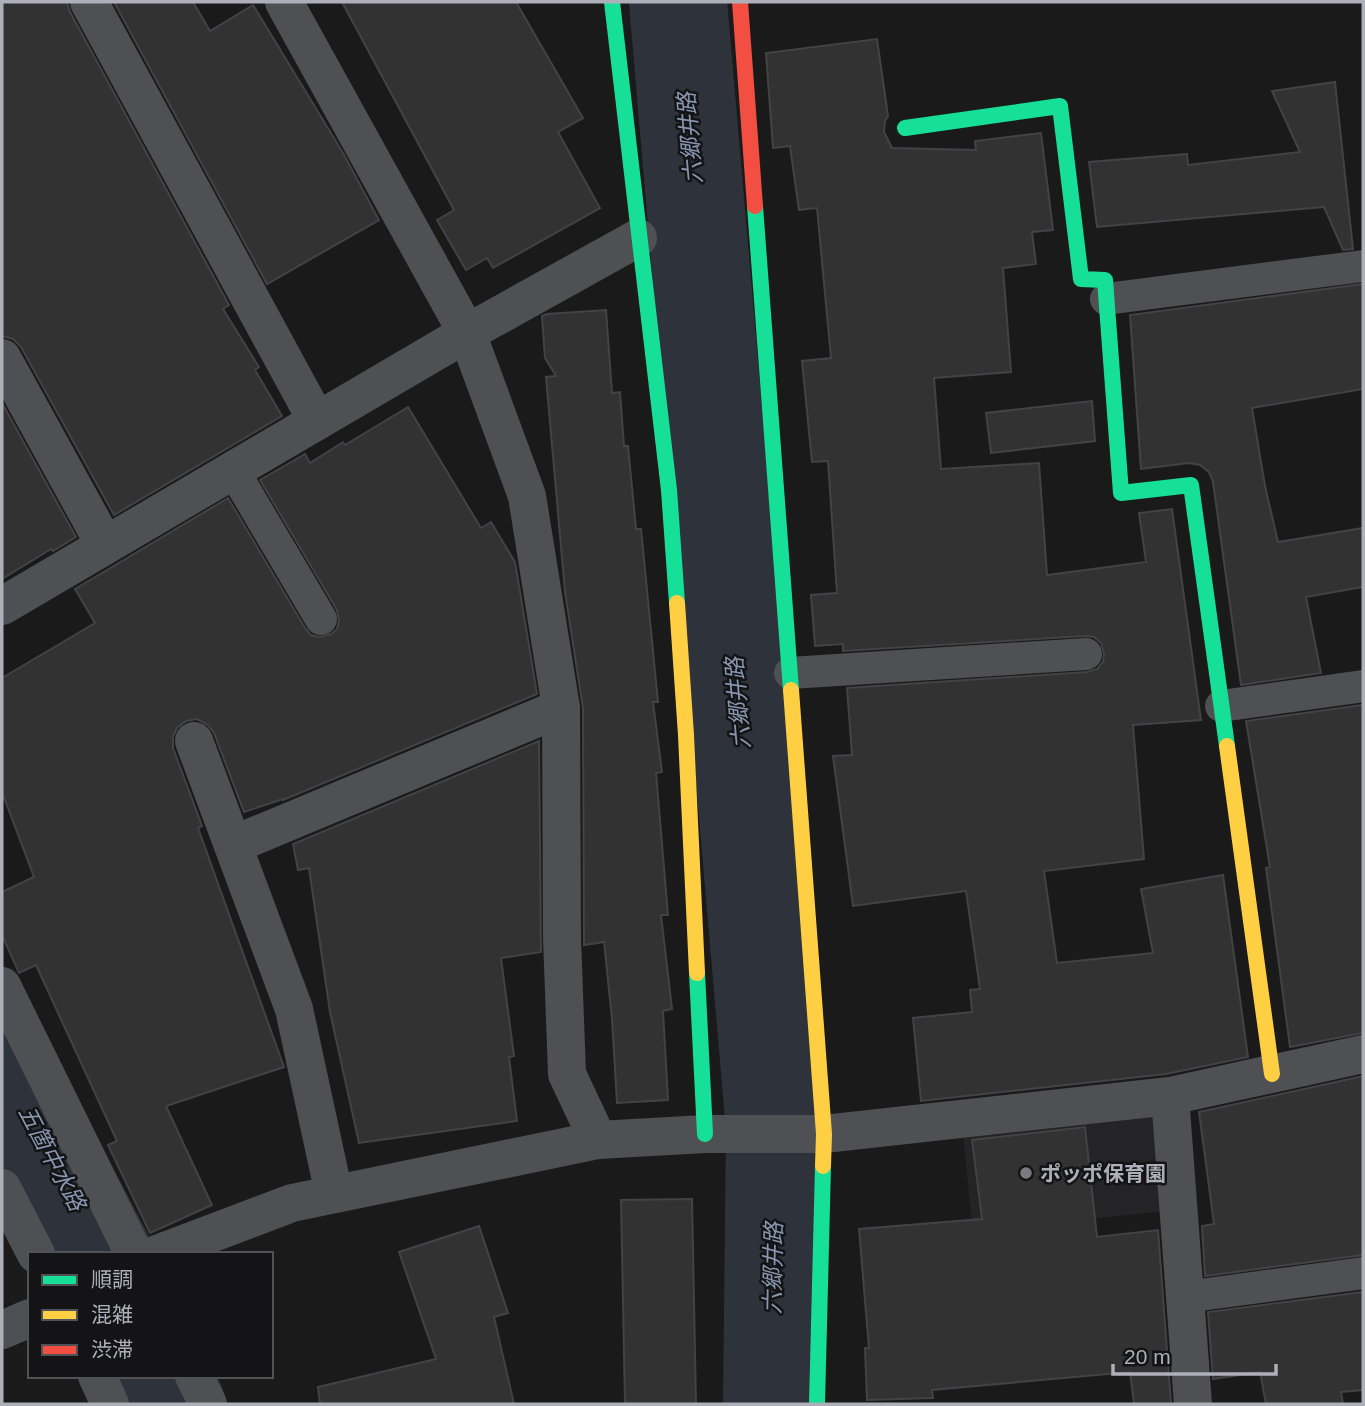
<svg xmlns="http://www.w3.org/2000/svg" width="1365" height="1406" viewBox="0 0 1365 1406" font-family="Arial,'Noto Sans JP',sans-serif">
<rect width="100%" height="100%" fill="#1a1a1a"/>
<path fill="#242426" d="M1154 1116 1165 1211 973 1232 963 1136Z"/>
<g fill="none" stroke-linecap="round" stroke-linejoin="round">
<g stroke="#2e333b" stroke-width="98">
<path d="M678 2 775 1129 772 1404"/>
<path d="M2 1063 103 1254"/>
<path d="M163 1376 176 1404"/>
</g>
</g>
<g fill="#323233" stroke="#434346" stroke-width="2">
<path d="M2 2H67L70 12 229 305 223 309 259 367 255 370 282 416 114 515 21 347 13 339 2 336Z"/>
<path d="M114 2H193L210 31 253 5 343 153 379 220 267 284Z"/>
<path d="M342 2H516L583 118 558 132 600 208 493 268 487 258 466 270 437 220 454 210Z"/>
<path d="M877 39 888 116 885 121 884 132 892 148 976 150 975 141 1041 133 1053 230 1032 232 1036 264 1003 268 1011 372 934 378 941 469 1039 463 1047 575 1146 562 1139 513 1172 509 1201 720 1133 725 1144 859 1044 871 1057 963 1153 953 1141 889 1223 875 1248 1057 1166 1074 921 1101 913 1018 972 1012 970 990 980 989 966 891 853 906 833 756 852 755 847 688 1087 672 1097 669 1103 662 1104 654 1101 643 1094 637 1085 636 843 651V644L815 646 811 595 837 593 828 461 812 462 802 361 831 358 817 208 799 210 790 146 773 148 766 53Z"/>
<path d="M1335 82 1353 249 1343 250 1324 207 1097 227 1089 162 1187 154 1188 165 1300 152 1272 91Z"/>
<path d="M1363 284V389L1252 408 1265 486 1278 542 1363 528V587L1306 597 1321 673 1241 685 1213 482 1209 472 1200 465 1189 463 1141 469 1130 315Z"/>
<path d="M606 310 612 393 620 392 624 446H628L636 529H641L658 702H653L662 772 656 773 668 915H661L672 1009 663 1011 668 1100 617 1103 612 1019 604 942 584 945 583 708 565 592 546 377 556 376 545 358 542 316 547 314Z"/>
<path d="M1092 401 1095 441 991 453 986 413Z"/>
<path d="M2 403 76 537 53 551 51 549 2 579Z"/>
<path d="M408 407 481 528 491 522 515 562 537 694 283 800V799L244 812 214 733 208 725 197 719 186 721 177 728 173 737V748L202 826 198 828 284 1067 166 1106 212 1205 150 1233 108 1145 117 1141 36 965 19 973 2 935V892L34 877 2 792V678L95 623 75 589 228 498 305 628 311 635 320 637 331 634 337 629 339 620 337 610 260 480 305 454 310 463 343 442 345 445Z"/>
<path d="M1363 705V1033L1290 1047 1266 868 1270 867 1246 721Z"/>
<path d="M539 741 541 952 501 958 514 1056 509 1057 517 1121 359 1143 330 1012 309 868 298 870 293 844Z"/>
<path d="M1363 1076V1255L1205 1276 1202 1226 1214 1224 1199 1112Z"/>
<path d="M1085 1127 1097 1237 1158 1230 1171 1404H1134L1130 1372 932 1390 933 1398 867 1400 865 1348H869L859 1229 982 1219 972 1140Z"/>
<path d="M692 1199 696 1404H625L621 1200Z"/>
<path d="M479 1226 508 1313 494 1317 514 1404H320L318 1387 436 1359 399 1252Z"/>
<path d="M1363 1292V1390L1341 1392 1343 1404H1266L1260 1372 1213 1379 1208 1312Z"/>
</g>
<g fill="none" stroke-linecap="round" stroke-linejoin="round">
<g stroke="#4f5053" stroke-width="32">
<path d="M1106 299 1363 266"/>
<path d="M233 470 321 619"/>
<path d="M790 673 1086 654"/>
<path d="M1221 706 1363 686"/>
<path d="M1185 1297 1363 1273"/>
</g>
<g stroke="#4f5053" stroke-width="38">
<path d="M89 2 317 421"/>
<path d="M284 2 467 333 527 496 561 708 562 938 567 1074 598 1140"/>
<path d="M2 358 105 545"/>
<path d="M2 606 467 333 638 238"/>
<path d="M194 741 294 1009 334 1194"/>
<path d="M233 845 561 708"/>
<path d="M2 986 134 1254"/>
<path d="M1170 1096 1193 1404"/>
<path d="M2 1188 36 1254"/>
<path d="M157 1254 292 1203 598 1140 705 1134H824L1170 1096 1363 1054"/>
<path d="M2 1330 30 1318"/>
<path d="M97 1376 110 1404"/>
<path d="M194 1376 208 1404"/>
</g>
<g stroke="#16e098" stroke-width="16">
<path d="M612 2 669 490 677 603"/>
<path d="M905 128 1060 106 1081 279 1105 280 1121 493 1191 485 1227 746"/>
<path d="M755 206 791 690"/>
<path d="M697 973 705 1134"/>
<path d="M817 1404 823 1166"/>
</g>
<g stroke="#ffcf43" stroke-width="16">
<path d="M677 603 686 735 697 973"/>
<path d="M791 690 824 1134 823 1166"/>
<path d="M1227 746 1272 1074"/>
</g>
<path stroke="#f24e42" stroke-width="16" d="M740 2 755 206"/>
</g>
<circle fill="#7a7b81" stroke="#141416" stroke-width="2.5" cx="1026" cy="1173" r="7"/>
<g text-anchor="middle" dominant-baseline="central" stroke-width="5" stroke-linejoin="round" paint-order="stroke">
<g font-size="21" font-weight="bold" fill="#adafb9" stroke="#141416" text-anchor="start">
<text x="1040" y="1173">ポッポ保育園</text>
</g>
<g font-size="23" font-style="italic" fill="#8897b0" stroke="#141416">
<text transform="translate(690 138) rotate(-95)">六郷井路</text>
<text transform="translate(738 703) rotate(-95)">六郷井路</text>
<text transform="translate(52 1158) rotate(62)">五箇中水路</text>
<text transform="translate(773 1268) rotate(-89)">六郷井路</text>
</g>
</g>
<rect width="1365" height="1406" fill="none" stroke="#adafb9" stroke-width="7"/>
<rect x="28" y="1252" width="245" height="126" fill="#141416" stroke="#515257" stroke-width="2"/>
<rect x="42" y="1275" width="35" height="10" fill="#16e098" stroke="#515257" stroke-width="2"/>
<text x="91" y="1287" font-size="21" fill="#adafb9">順調</text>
<rect x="42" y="1310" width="35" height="10" fill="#ffcf43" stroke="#515257" stroke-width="2"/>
<text x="91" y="1322" font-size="21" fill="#adafb9">混雑</text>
<rect x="42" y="1345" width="35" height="10" fill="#f24e42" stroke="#515257" stroke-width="2"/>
<text x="91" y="1357" font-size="21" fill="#adafb9">渋滞</text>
<path d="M1113 1364v10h163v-10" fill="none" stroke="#adafb9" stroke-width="3.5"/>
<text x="1124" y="1364" font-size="21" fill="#adafb9" stroke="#141416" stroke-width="5" paint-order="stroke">20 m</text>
</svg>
